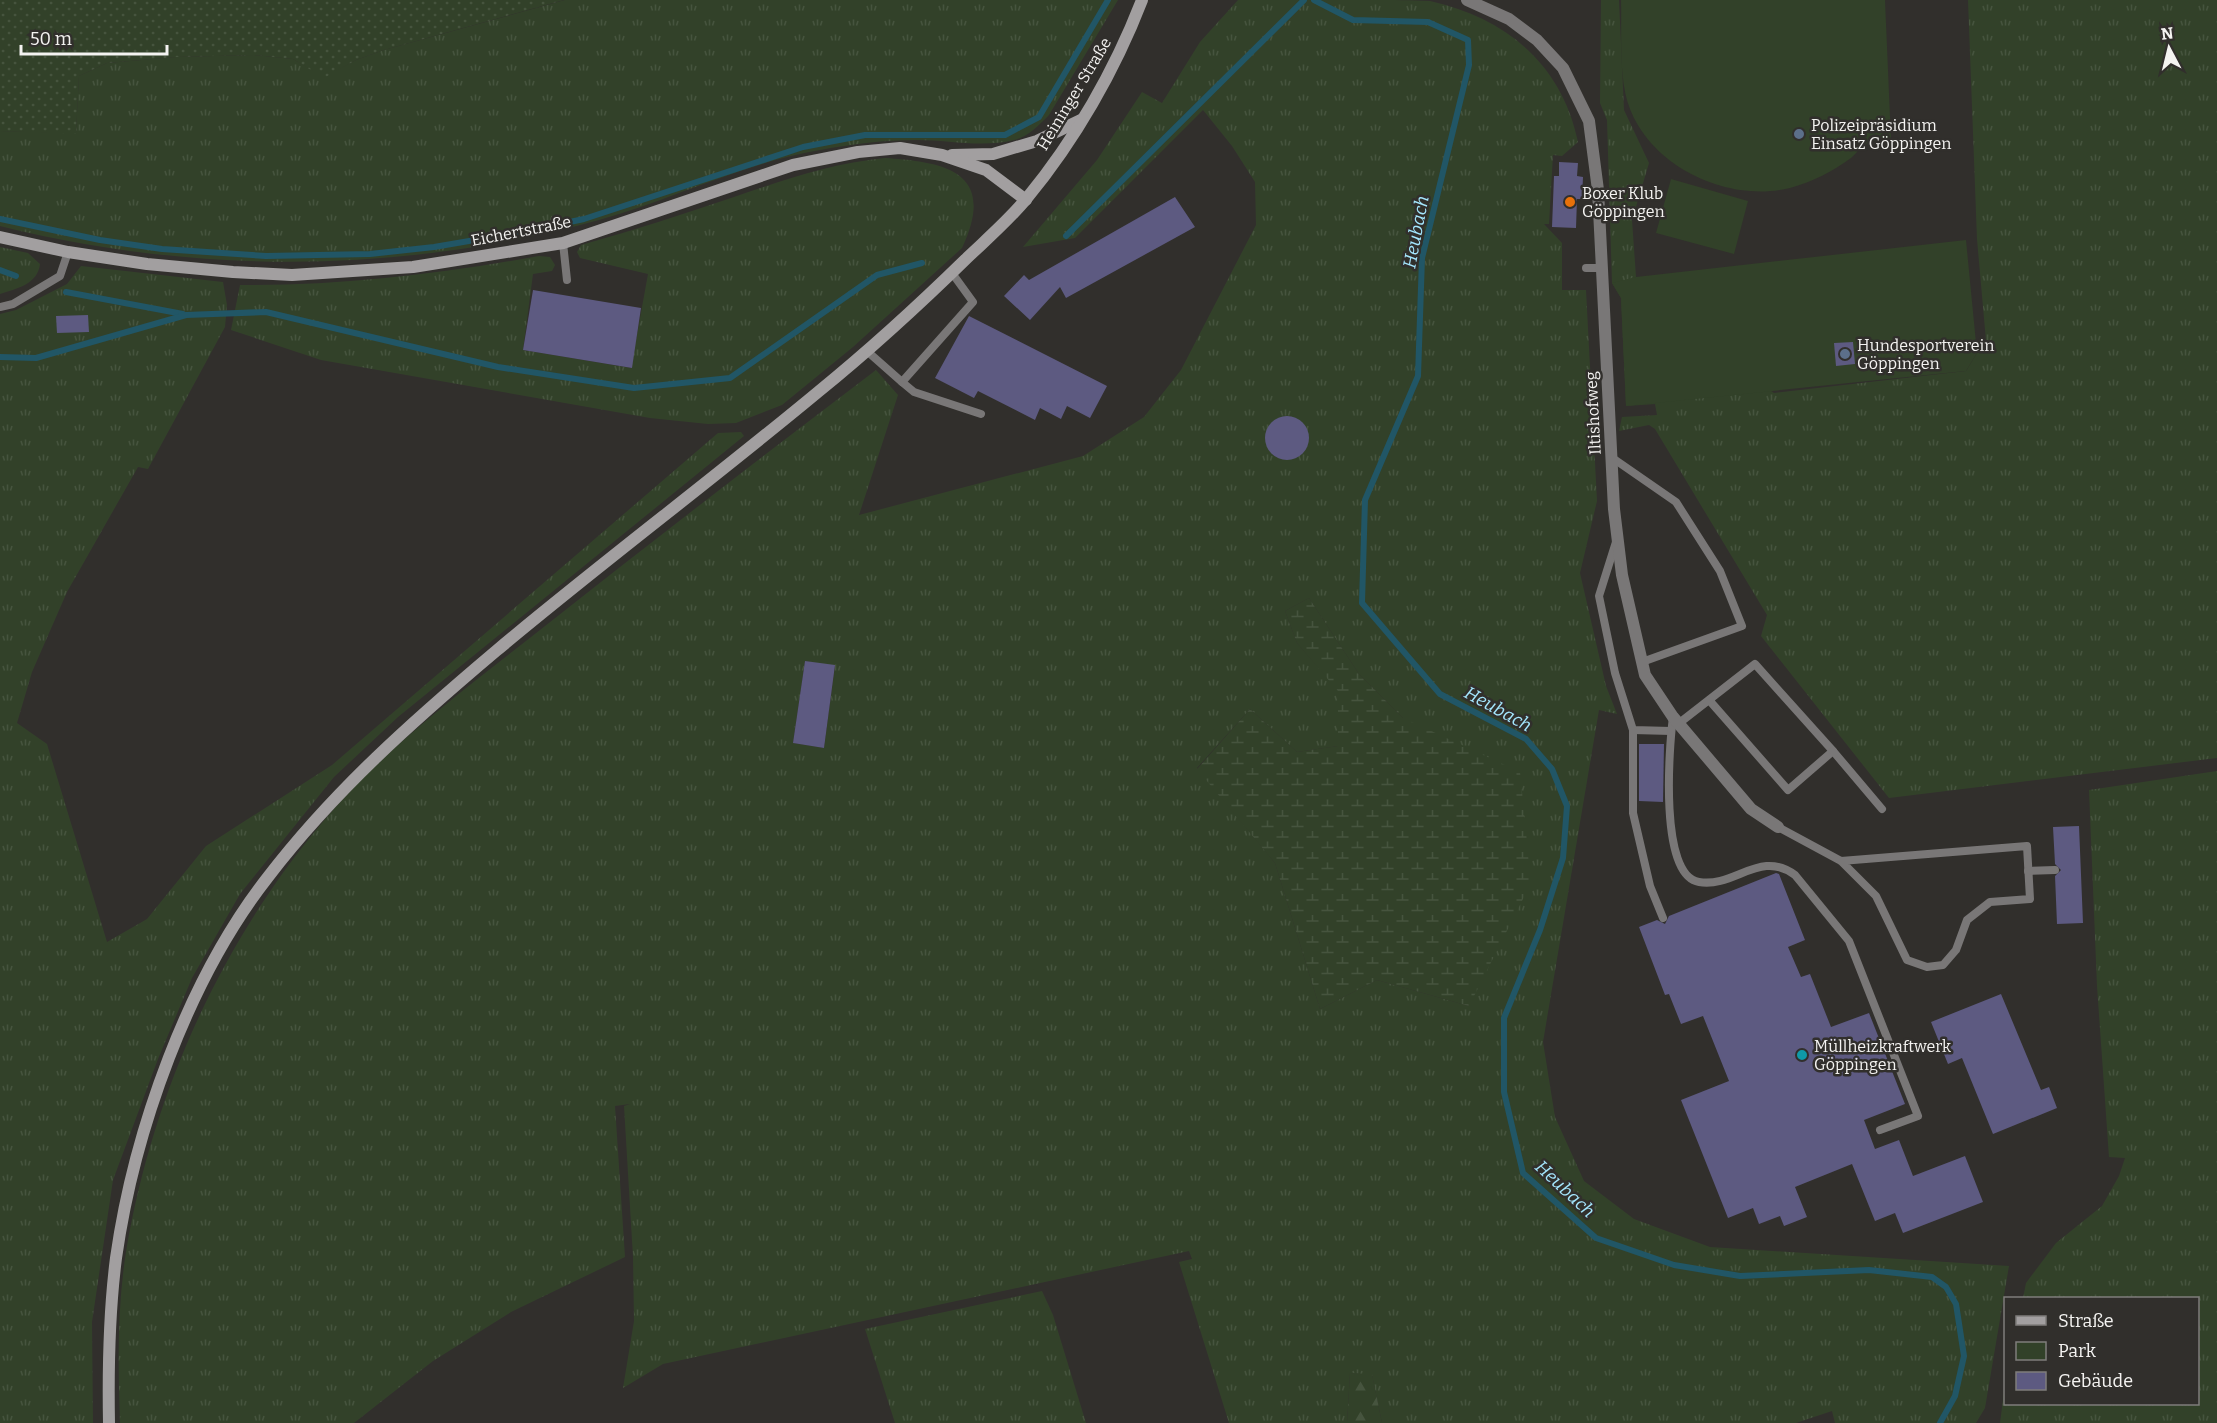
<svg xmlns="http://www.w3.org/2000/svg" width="2217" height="1423" viewBox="0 0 2217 1423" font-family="Bitter,serif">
<defs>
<pattern id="grass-tufts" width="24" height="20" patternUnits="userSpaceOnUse" patternTransform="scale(1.5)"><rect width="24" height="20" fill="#324129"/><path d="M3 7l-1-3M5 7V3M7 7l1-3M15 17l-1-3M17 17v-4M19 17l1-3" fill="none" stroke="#46543e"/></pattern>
<pattern id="forest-firs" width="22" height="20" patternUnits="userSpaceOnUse" patternTransform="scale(1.5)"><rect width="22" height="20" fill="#324129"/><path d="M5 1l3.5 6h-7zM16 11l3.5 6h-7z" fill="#46543e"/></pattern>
<pattern id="wetland-marsh" width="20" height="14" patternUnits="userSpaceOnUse" patternTransform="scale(1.5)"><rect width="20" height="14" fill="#324129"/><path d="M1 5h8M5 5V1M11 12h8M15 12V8" fill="none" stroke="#46543e"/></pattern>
<pattern id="garden-dots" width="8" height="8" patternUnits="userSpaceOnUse" patternTransform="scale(1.5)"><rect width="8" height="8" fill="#324129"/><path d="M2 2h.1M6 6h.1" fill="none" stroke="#46543e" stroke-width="1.8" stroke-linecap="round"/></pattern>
</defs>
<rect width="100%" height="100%" fill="#312f2c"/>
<g fill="url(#grass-tufts)" fill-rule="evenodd">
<path d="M565 0H1118L1049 115C1039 125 1028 137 1014 140 983 148 948 140 917 140 884 140 852 144 820 150 744 163 673 199 599 220 404 274 196 275 0 226V131L76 133 79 76 107 63 176 57 254 55 293 59 324 77 356 60 384 50Z"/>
<path d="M1238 0C1284 0 1329 0 1375 0 1392 0 1413 0 1430 1 1506 18 1562 64 1578 142L1562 156 1553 155 1549 224H1544L1562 243V290H1586L1597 501 1580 573 1606 686 1617 714 1599 710 1543 1042 1555 1117 1584 1181 1634 1219 1710 1247 2009 1266 1985 1408 1976 1423H1835L1832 1411 1796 1423H1382L1372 1375 1350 1373 1347 1423H1229L1179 1262 1192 1259 1189 1251 663 1364 623 1388 634 1321 633 1257 624 1106 630 1104 615 1106 625 1257 511 1312 433 1361 354 1423H120C118 1366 117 1309 126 1252 153 1090 225 933 333 810 393 742 469 686 540 630 651 542 763 456 876 370L898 395 859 515 1083 456 1144 417 1181 370 1256 225 1255 182 1232 146 1203 110 1075 238 1023 247 1097 160 1142 92 1162 103 1200 42ZM1309 598 1359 674 1403 718 1469 1006 1377 980 1320 1009 1275 863 1197 768 1250 709 1297 752 1338 746 1339 691 1297 643 1285 611ZM805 661 835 666 824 748 793 743Z"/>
<path d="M1601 0H1619L1624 110 1649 163 1632 220 1636 277 1643 299 1774 393 1966 371 1977 353 1987 352 1977 239 1968 0H2217V758L1889 798 1761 636 1767 615 1655 429 1649 425 1619 431 1622 417 1657 415 1655 404 1626 406 1621 298 1612 283 1607 120 1600 103Z"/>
<path d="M885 158C948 162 997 173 962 248L853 347 782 405 736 423 708 424 650 418 321 360 231 330 240 285C341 286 440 274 539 256L550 257 555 265 552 271 533 274 523 350 631 368 648 274 580 258 577 252 581 245C632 231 683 214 734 197 784 180 832 163 885 158Z"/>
<path d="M0 247 28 253 40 264C38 284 16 289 0 294Z"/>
<path d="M81 266 223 282 227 305 225 327 148 469 138 467 67 592 32 672 17 723 47 744 107 942 147 919 206 846 332 765 718 433 741 432 744 436 398 717 334 777 240 894 192 978 158 1059 113 1180 92 1322 93 1423H0V314L16 310 67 284Z"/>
<path d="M2217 771V1423H2000L2005 1384 2006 1404H2198V1298H2023L2026 1283 2056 1243 2102 1206 2119 1176 2125 1158 2109 1157 2097 986 2089 790Z"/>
<path d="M1042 1291 1053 1315 1086 1423H895L865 1329Z"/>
</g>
<path fill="url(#forest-firs)" d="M1350 1373 1372 1374 1382 1423H1347Z"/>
<path fill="url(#wetland-marsh)" d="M1309 598 1359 674 1403 718 1520 772 1531 883 1469 1006 1377 980 1320 1009 1275 863 1197 769 1250 709 1297 752 1338 746V691L1297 643 1285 611Z"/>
<g fill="#324129">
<path d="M1621 0H1885L1891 140C1884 141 1873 140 1868 143 1862 145 1856 154 1851 158 1832 172 1812 182 1790 188 1729 203 1653 168 1630 109 1618 79 1622 33 1621 0Z"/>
<path d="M1671 179 1748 201 1734 254 1656 233Z"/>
<path d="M1966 240 1977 353 1966 371 1626 406 1621 298 1612 283 1636 277Z"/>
</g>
<path fill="url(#garden-dots)" d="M0 0H564L384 50 356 60 324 78 293 59 254 55 176 57 107 63 79 76 76 134 0 131Z"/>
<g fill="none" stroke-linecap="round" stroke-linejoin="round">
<g stroke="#215666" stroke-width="6">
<path d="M1314 0 1353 20 1428 22 1468 40 1469 65 1422 258 1418 376 1365 500 1362 603 1440 694 1526 739 1552 769 1567 806 1563 858 1540 930 1504 1018V1092L1523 1173 1596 1238 1674 1265 1740 1276 1869 1270 1932 1277 1946 1287 1956 1304 1964 1356 1955 1396 1940 1423"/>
<path d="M0 219 100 240 162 249 266 256 370 254 434 247 522 232 584 219 803 147 865 135H1005L1039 117 1108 0"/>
<path d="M1066 236 1304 0"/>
<path d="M0 270 16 276"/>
<path d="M66 292 183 314"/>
<path d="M0 357 36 358 186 315 266 312 498 367 634 388 730 378 877 275 922 263"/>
</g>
</g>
<g fill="#5d5a81">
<path d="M1559 162 1578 163 1577 176 1583 177 1582 199H1577L1576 228 1552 227 1554 176H1559Z"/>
<path d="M1175 197 1195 227 1066 298 1060 287 1030 320 1004 296 1024 275 1029 280Z"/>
<path d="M533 290 641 308 632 368 523 350Z"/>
<path d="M88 315 89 332 57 333 56 316Z"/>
<path d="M969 316 1107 386 1090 418 1067 406 1061 419 1040 408 1035 420 978 391 974 398 935 378Z"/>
<path d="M1853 342 1855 364 1836 366 1834 343Z"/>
<circle cx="1287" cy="438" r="22"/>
<path d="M805 661 835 665 824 748 793 743Z"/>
<path d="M1639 744H1664L1663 802 1639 801Z"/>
<path d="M2079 826 2083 923 2057 924 2055 876 2061 870 2055 864 2053 827Z"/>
<path d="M1776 873 1779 874 1805 940 1788 947 1801 977 1810 974 1831 1027 1869 1013 1905 1104 1864 1120 1875 1149 1899 1140 1913 1176 1965 1156 1983 1202 1903 1233 1895 1213 1875 1221 1852 1164 1795 1187 1807 1217 1784 1226 1780 1216 1759 1224 1753 1208 1728 1218 1681 1100 1729 1081 1703 1016 1681 1024 1669 994 1665 995 1639 927 1657 920 1665 924 1669 916Z"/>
<path d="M2001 994 2041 1090 2049 1087 2057 1108 1993 1134 1962 1058 1948 1064 1931 1022Z"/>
</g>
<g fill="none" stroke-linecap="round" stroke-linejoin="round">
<g stroke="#797777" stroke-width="8">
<path d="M563 243 567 280"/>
<path d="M1586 268H1602"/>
<path d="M0 307 13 304 60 276 68 252"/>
<path d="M868 352 902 382 973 302 952 273"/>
<path d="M902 382 914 392 981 414"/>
<path d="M1611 457 1676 502 1720 571 1742 626 1642 662"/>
<path d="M1616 542 1599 596 1615 673 1633 730 1671 731"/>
<path d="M1673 717C1669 748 1659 876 1699 882 1735 888 1760 849 1795 875L1849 941 1918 1116 1880 1130"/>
<path d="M1678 724 1755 664 1833 751 1788 790 1709 700"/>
<path d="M1633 730V813L1650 886 1663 918"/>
<path d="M1833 751 1882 809"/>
<path d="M1778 827 1841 861 1876 896 1907 960 1927 967 1943 965 1956 950 1967 920 1990 902 2030 899 2027 846 1841 861"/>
<path d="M2028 871 2055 870"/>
</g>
<path stroke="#797777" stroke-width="12" d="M1467 0 1509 19 1537 40 1563 68 1589 121 1598 190 1614 509 1622 575 1645 675 1673 717 1751 809 1778 827"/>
<g stroke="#a29fa0" stroke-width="12">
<path d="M952 155 993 154 1037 141 1081 120"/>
<path d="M0 237 68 252 147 264 233 272 292 275 413 267 563 243 793 165 858 152 900 148 942 155 986 170 1026 200"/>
<path d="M109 1423C108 1368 109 1313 116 1258 134 1131 188 979 268 877 334 791 413 721 496 651 601 563 712 480 818 392 871 349 920 304 968 257 988 238 1010 219 1027 198 1075 140 1115 70 1142 0"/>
</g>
</g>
<g fill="#5c6f8a" stroke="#312f2c" stroke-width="2">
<circle cx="1799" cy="134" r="6"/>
<circle cx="1845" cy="354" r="6"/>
</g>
<circle fill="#e8710a" stroke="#312f2c" stroke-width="2" cx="1570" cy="202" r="6"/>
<circle fill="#0f9aa8" stroke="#312f2c" stroke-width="2" cx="1802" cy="1055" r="6"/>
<g text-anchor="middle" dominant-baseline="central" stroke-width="5" stroke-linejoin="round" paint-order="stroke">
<g font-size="16" fill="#f4f3f1" stroke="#312f2c">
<text transform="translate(1074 94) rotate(-59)">Heininger Straße</text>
<text transform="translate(521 231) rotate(-11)">Eichertstraße</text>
<text transform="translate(1593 413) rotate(-93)">Iltishofweg</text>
</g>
<g font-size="16" fill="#f4f3f1" stroke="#312f2c" text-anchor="start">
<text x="1811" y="125">Polizeipräsidium<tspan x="1811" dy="18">Einsatz Göppingen</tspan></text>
<text x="1582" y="193">Boxer Klub<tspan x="1582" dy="18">Göppingen</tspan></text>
<text x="1857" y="345">Hundesportverein<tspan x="1857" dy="18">Göppingen</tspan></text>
<text x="1814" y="1046">Müllheizkraftwerk<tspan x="1814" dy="18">Göppingen</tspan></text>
</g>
<g font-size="18" font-style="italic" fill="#a4e6fd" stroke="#312f2c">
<text transform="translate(1416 232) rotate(-79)">Heubach</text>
<text transform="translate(1498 709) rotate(29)">Heubach</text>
<text transform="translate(1565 1189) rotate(43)">Heubach</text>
</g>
</g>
<rect x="2004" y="1297" width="195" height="108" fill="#312f2c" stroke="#7f7d7b" stroke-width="1.5"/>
<rect x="2016" y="1316" width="30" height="9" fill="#a29fa0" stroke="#7f7d7b" stroke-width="1.5"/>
<text x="2058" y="1327" font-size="18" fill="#f4f3f1">Straße</text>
<rect x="2016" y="1342" width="30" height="18" fill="#324129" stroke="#7f7d7b" stroke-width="1.5"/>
<text x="2058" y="1357" font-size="18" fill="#f4f3f1">Park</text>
<rect x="2016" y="1372" width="30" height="18" fill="#5d5a81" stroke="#7f7d7b" stroke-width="1.5"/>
<text x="2058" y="1387" font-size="18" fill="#f4f3f1">Gebäude</text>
<g transform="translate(2169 48) rotate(353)" stroke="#312f2c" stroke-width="4.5" paint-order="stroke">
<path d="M0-4.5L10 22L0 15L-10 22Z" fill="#f4f3f1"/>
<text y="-9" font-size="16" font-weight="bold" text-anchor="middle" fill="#f4f3f1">N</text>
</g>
<path d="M21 45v9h146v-9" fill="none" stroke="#f4f3f1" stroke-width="3"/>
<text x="30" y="45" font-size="18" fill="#f4f3f1" stroke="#312f2c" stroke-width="4.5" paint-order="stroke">50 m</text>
</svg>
